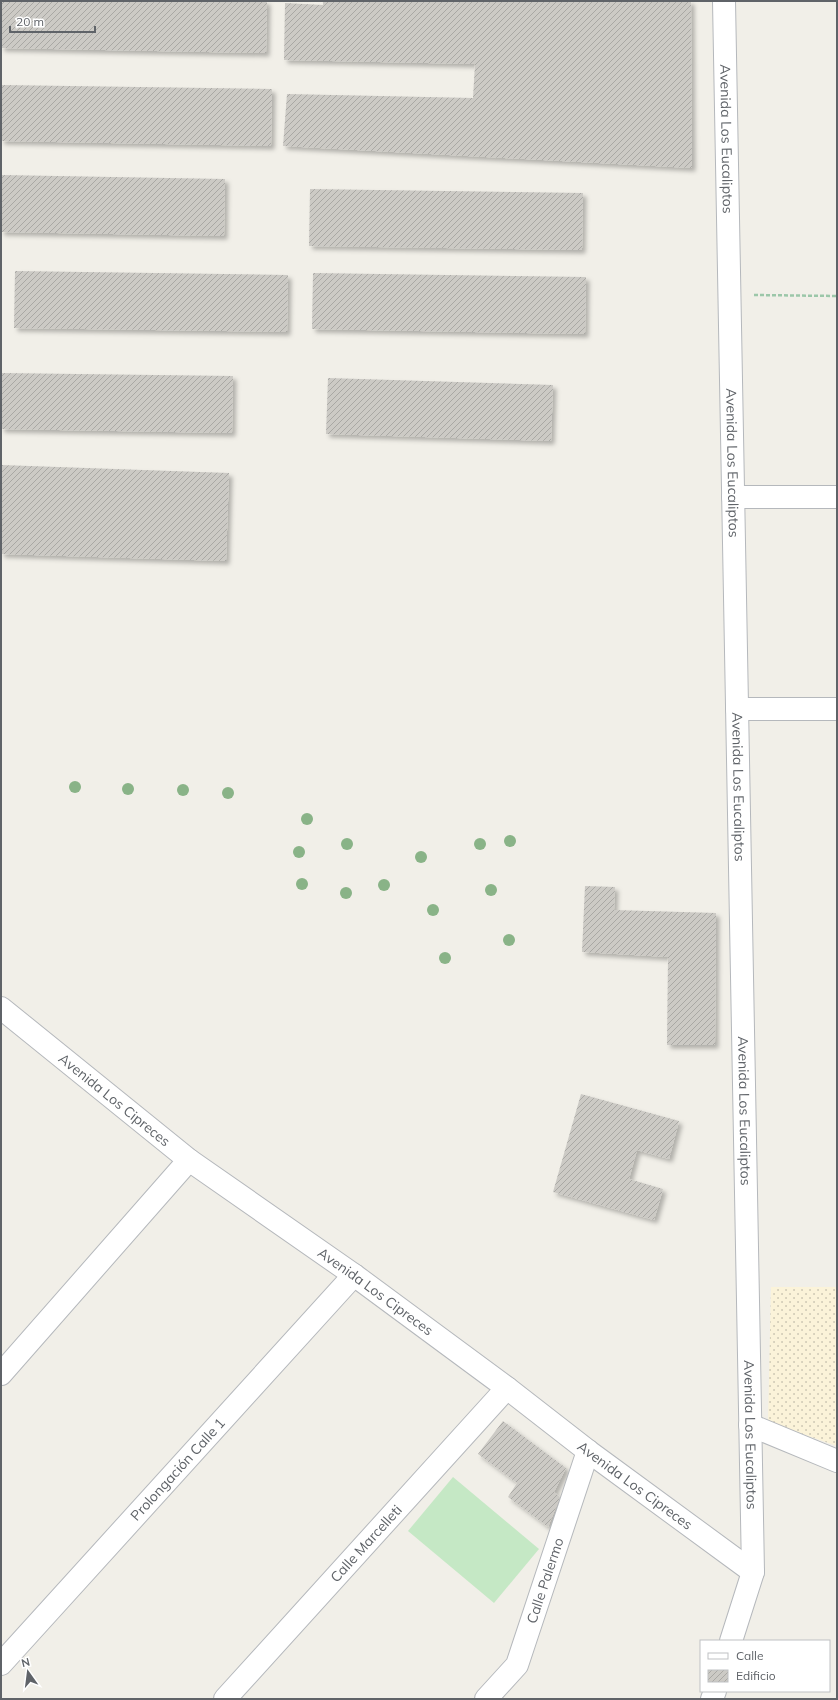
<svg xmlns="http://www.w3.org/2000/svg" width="838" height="1700" viewBox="0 0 838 1700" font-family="Mulish,sans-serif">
<defs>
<pattern id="sand-dots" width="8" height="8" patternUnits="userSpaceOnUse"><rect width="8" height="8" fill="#fbf3d9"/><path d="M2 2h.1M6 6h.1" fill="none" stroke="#cec8b4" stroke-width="1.8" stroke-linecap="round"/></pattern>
<pattern id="building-hatch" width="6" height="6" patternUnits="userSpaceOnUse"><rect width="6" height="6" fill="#cccac5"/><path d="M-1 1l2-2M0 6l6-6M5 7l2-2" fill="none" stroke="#a9a8a4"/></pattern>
<filter id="shadow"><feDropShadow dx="3.5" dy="3.5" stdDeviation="2" flood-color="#0004"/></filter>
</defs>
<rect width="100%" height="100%" fill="#f1efe8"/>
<path fill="#c5e8c5" d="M453 1477 539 1549 494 1603 408 1531Z"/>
<path fill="url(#sand-dots)" d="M771 1287H837V1446L768 1422Z"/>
<g fill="url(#building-hatch)" filter="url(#shadow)">
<path d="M1 1H267L266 53 1 48Z"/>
<path d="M323 1H691L692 168 283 146 287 94 473 98 475 64 284 60 285 3 323 5Z"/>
<path d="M1 85 272 89 271 146 1 141Z"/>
<path d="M1 175 225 179 224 236 1 232Z"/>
<path d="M310 189 583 193 582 250 309 246Z"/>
<path d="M15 271 288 275 287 332 14 328Z"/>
<path d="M313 273 586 277 585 334 312 329Z"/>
<path d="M1 373 233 376 232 433 1 429Z"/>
<path d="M328 378 553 385 551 441 326 434Z"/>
<path d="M1 465 229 473 226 561 1 554Z"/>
<path d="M585 886 615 887 614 910 716 913 715 1045H667L668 957 582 952Z"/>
<path d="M581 1094 679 1121 669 1159 637 1150 629 1179 663 1189 654 1220 553 1192Z"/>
<path d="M503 1421 566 1468 554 1492 560 1497 548 1527 508 1497 517 1483 478 1454Z"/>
</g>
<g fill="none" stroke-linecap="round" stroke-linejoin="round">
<g stroke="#b5b8bc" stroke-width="24">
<g id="minor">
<path id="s1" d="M724 1 753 1572 731 1641"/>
<path d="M733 497H837"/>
<path d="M737 709H837"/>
<path id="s2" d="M1 1008 189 1160 354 1275 507 1388 588 1451 753 1572"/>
<path d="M1 1374 189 1160"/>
<path d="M750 1425 837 1461"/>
<path id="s3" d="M1 1664 354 1275"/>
<path id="s4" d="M225 1699 507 1388"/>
<path id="s5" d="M486 1699 517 1665 588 1451"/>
<path d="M712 1699 715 1691"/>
</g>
</g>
<path stroke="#9cc7a9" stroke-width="2.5" stroke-dasharray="4 2" stroke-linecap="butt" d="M754 295 837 296"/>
<use href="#minor" stroke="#fff" stroke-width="22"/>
</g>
<g fill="#89b387">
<circle cx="75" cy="787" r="6"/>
<circle cx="128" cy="789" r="6"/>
<circle cx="183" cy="790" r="6"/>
<circle cx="228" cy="793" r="6"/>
<circle cx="307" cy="819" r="6"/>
<circle cx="510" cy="841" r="6"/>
<circle cx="347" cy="844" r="6"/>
<circle cx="480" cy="844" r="6"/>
<circle cx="299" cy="852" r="6"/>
<circle cx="421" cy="857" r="6"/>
<circle cx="302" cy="884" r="6"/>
<circle cx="384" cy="885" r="6"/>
<circle cx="491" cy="890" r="6"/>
<circle cx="346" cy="893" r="6"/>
<circle cx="433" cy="910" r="6"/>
<circle cx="509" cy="940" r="6"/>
<circle cx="445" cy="958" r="6"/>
</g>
<g text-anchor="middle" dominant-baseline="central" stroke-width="3" stroke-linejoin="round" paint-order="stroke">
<g font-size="14" fill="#5f6368" stroke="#fff">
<text stroke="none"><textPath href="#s1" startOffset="138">Avenida Los Eucaliptos</textPath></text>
<text stroke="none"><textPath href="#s1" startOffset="462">Avenida Los Eucaliptos</textPath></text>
<text stroke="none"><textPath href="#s1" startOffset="786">Avenida Los Eucaliptos</textPath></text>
<text stroke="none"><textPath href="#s2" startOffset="146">Avenida Los Cipreces</textPath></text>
<text stroke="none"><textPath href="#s1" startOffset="1110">Avenida Los Eucaliptos</textPath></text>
<text stroke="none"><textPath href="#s2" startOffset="470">Avenida Los Cipreces</textPath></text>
<text stroke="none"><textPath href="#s1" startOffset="1434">Avenida Los Eucaliptos</textPath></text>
<text stroke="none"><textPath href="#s3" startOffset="263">Prolongación Calle 1</textPath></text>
<text stroke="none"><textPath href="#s2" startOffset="794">Avenida Los Cipreces</textPath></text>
<text stroke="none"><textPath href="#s4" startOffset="210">Calle Marcelleti</textPath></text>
<text stroke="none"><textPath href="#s5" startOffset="135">Calle Palermo</textPath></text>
</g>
</g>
<rect width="838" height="1700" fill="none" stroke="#5f6368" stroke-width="4"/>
<rect x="700" y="1640" width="130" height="52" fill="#ffffff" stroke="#bfc1c3"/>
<rect x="708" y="1653" width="20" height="6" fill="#ffffff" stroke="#bfc1c3"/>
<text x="736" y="1660" font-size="12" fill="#5f6368">Calle</text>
<rect x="708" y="1670" width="20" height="12" fill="url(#building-hatch)" stroke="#bfc1c3"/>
<text x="736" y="1680" font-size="12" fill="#5f6368">Edificio</text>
<g transform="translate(28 1672) rotate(346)" stroke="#ffffff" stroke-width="3" paint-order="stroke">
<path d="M0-3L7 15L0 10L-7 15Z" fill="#5f6368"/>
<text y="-6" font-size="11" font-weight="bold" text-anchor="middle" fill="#5f6368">N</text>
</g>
<path d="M10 26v6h85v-6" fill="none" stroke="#5f6368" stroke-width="2"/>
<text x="16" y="26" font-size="12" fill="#5f6368" stroke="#ffffff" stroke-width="3" paint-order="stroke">20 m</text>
</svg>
